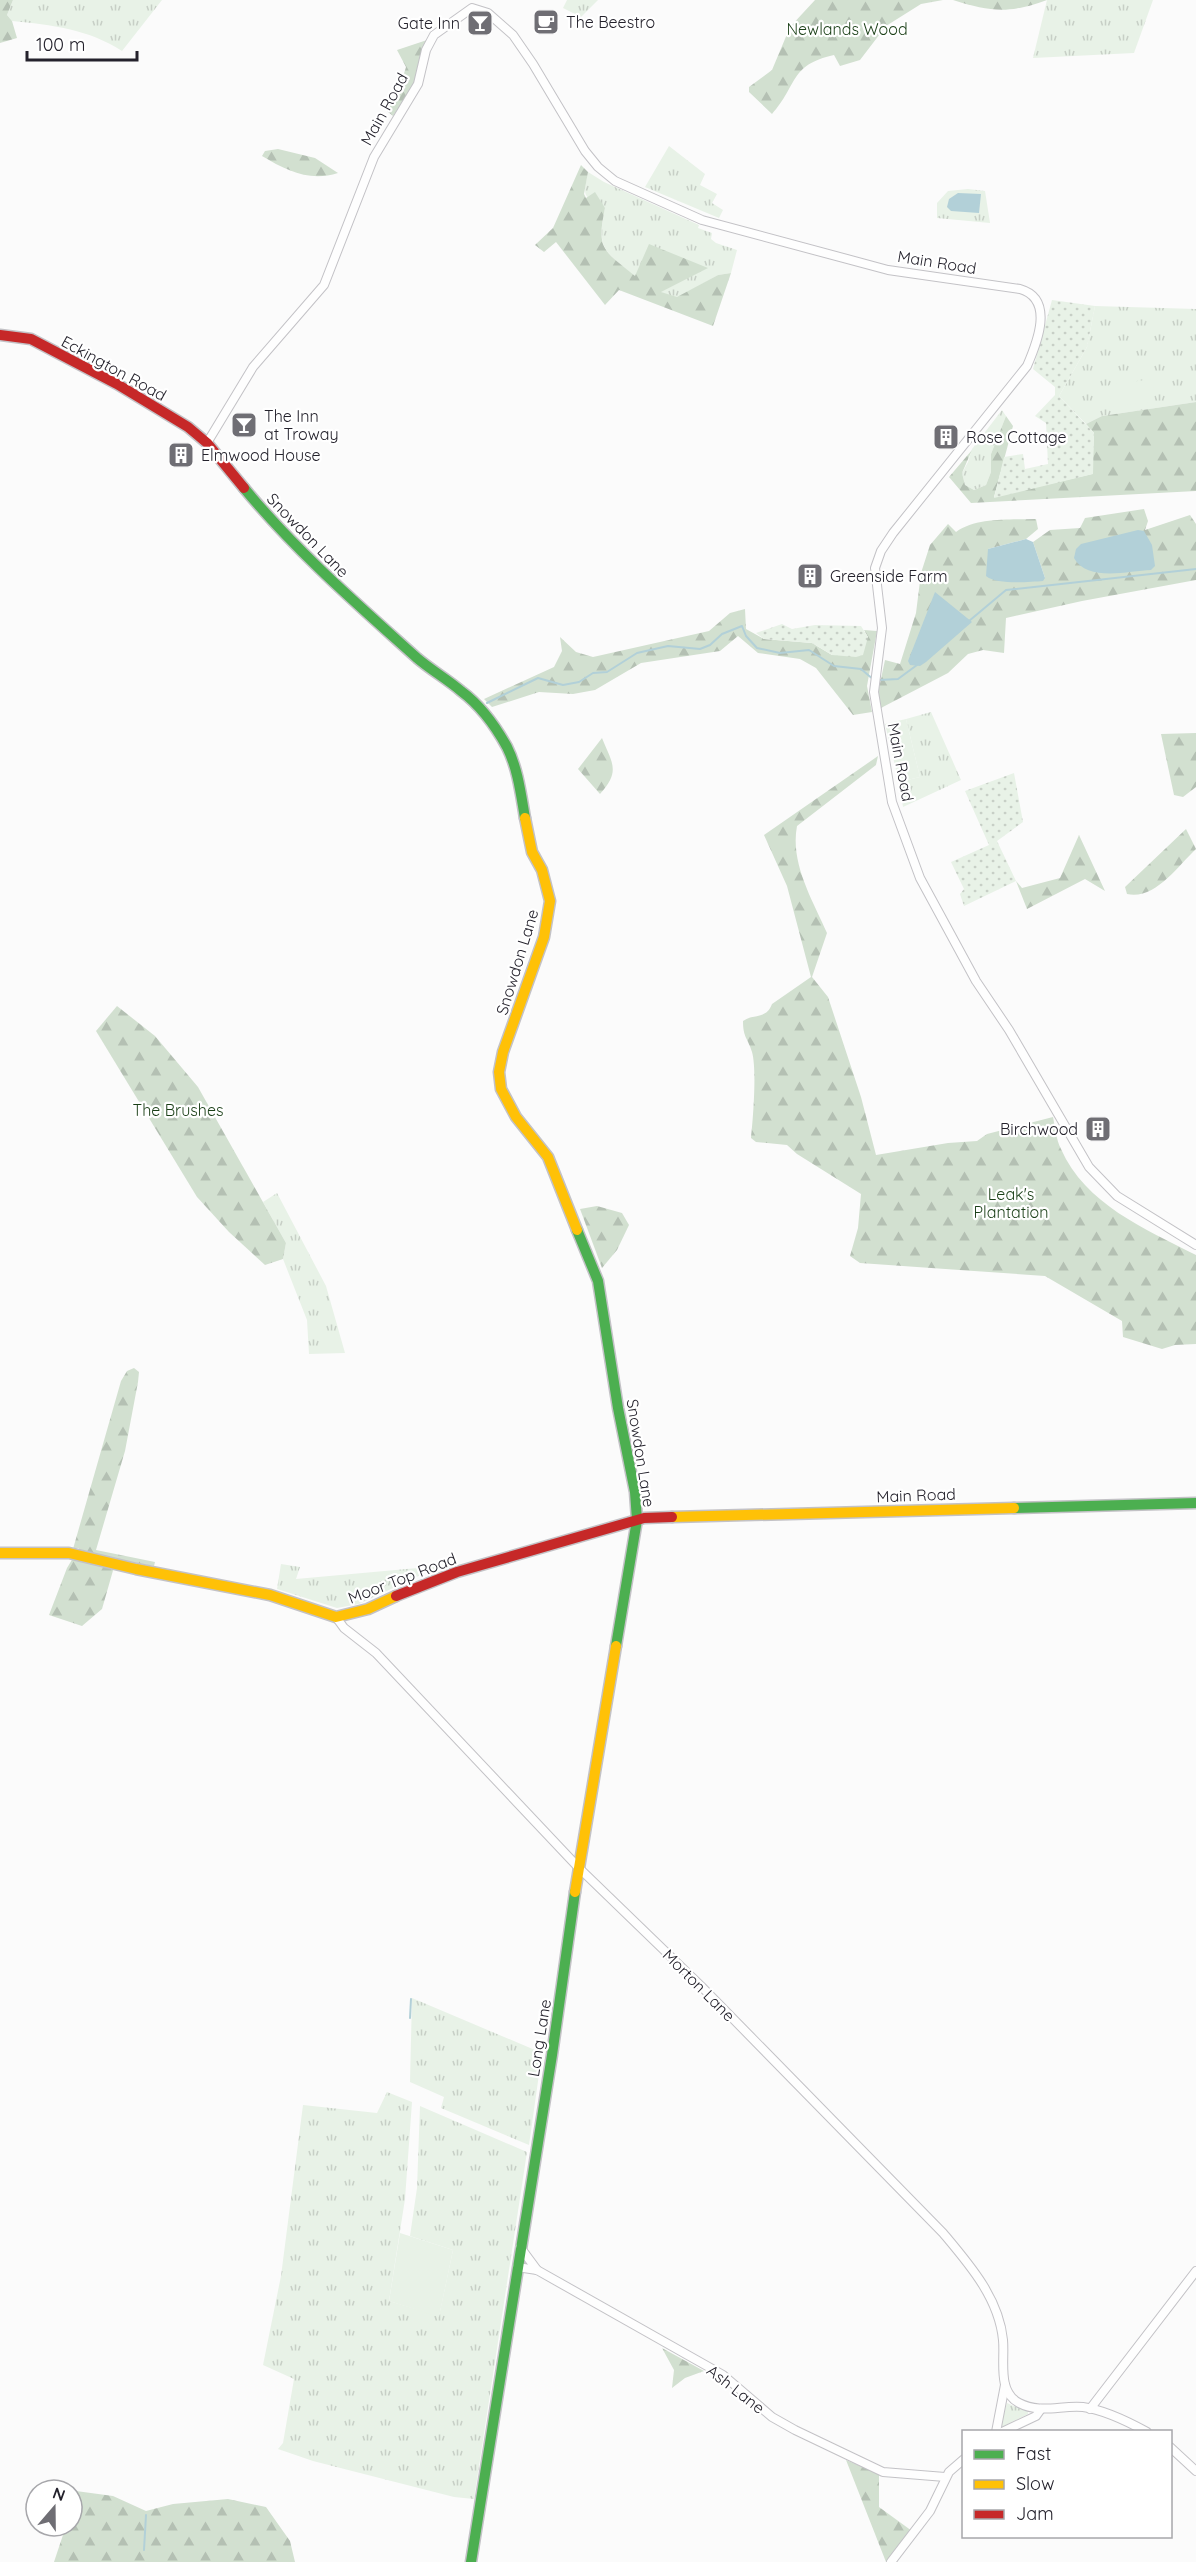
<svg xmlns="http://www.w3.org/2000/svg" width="1196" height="2562" viewBox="0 0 1196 2562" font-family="Quicksand,sans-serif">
<defs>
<pattern id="grass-tufts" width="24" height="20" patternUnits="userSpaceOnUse" patternTransform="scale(1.5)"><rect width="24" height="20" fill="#e8f2e7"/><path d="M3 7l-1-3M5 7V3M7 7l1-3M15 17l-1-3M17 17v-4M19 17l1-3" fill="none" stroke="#c7cfc6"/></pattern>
<pattern id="forest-firs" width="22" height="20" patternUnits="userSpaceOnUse" patternTransform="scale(1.5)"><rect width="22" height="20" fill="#d2e0d0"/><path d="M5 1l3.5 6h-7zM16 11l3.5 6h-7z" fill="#b4c0b3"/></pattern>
<pattern id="garden-dots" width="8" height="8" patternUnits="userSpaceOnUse" patternTransform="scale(1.5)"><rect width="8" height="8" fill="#e8f2e7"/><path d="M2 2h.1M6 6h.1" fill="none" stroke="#c7cfc6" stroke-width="1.8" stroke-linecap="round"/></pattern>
</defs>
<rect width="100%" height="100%" fill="#fbfbfb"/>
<g fill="url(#grass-tufts)">
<path d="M13 0H162L122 51C88 29 52 25 12 21L7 15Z"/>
<path d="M567 0H598L581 17 563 8Z"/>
<path d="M1047 0H1153L1134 53 1033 58Z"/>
<path d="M669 146 705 174 700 185 717 194 712 203 723 210 719 218 645 187Z"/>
<path d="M588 172 604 182 699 225 698 228 712 233 711 239 716 243 737 250 731 273 718 275 677 298 660 292 707 268 635 277C605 250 596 251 605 208 582 196 583 197 588 172Z"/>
<path d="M968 189 985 191 990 223 937 218V203L948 191Z"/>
<path d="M1095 306 1196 309V402L1102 416 1086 424 1059 396 1087 347Z"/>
<path d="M1002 410 1006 416 991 454V472L986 485 974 490 965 485 962 473 968 462 972 449Z"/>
<path d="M931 712 961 780 903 807 899 782 920 777 906 719Z"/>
<path d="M277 1193 326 1286 345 1353 309 1354 307 1320 283 1259 286 1243 263 1202Z"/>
<path d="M281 1564 300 1567 296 1579 440 1566 359 1604 337 1608 277 1589Z"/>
<path d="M412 1998 542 2053 529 2145 441 2108 444 2097 410 2082Z"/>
<path d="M387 2092 412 2102 405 2199 389 2301 439 2316 453 2250 410 2236 417 2188 420 2106 527 2152 474 2499 454 2497 313 2461 278 2449 283 2443 294 2379 263 2365 281 2276 303 2105 377 2113Z"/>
<path d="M1007 2403 1028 2412V2414L1002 2427 1000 2426Z"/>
</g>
<g fill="url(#forest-firs)">
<path d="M0 0H13L7 15 12 21 17 38 0 43Z"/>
<path d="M815 0H943L921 4 886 26 860 60 840 66 834 55C789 65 798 85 772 114L749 92V87L772 70 790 27Z"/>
<path d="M953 0H1047C1009 14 991 12 953 0Z"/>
<path d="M427 40 412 89 393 116 387 111 398 93 406 67 397 50Z"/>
<path d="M278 149 315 158 338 173C310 182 287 171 262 156L265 151Z"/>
<path d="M581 165 588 172 584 194 586 198 595 192 605 208C596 251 604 250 635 276L649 244 708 268 661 292 677 297 718 275 731 273 713 326 619 290 605 305 556 242 544 252 535 245 553 228Z"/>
<path d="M1196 402V491L971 503 949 477 972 450 962 473 965 485 974 490 986 485 991 472V454L1006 416 1013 426 994 497 1092 474 1094 433 1086 424 1102 416Z"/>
<path d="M1144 509 1148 521 1145 530 1190 515 1196 524V580L1082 601 1006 618 1004 653 983 650 968 654 948 673 879 709V688L885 660 900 664 916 613 921 573 930 545 948 524 956 532C977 517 1010 520 1036 519L1038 529 1026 539 988 549 1045 578 1033 542 1050 530 1080 528 1085 518Z"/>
<path d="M745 609 746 629 764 639 812 643 832 655 868 637 864 630 877 631 867 686 872 712 853 715 816 668 800 659 758 653 738 636 720 651 641 663 595 690 573 694 539 692 492 707 484 699 554 667 562 651 560 637 576 652 593 657 709 631 730 613Z"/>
<path d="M1196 733V787L1183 797 1174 795 1161 734Z"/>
<path d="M602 738C612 763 621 771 600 794L578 769Z"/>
<path d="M878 756 876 765 797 826C790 863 812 899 827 933L812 977 828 997 861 1097 876 1155 948 1143 977 1141 987 1134 1053 1117C1055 1127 1056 1139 1061 1149 1085 1204 1145 1229 1196 1255V1344L1175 1345 1162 1349 1123 1337 1122 1321 1045 1276 860 1263 850 1256 858 1228 861 1194 797 1154 787 1145 756 1142 751 1138C753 1120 757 1069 752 1052 748 1038 743 1038 743 1021 754 1013 766 1020 772 1004L811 977 787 886 764 835Z"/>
<path d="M1186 829 1196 849C1177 867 1155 900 1127 894L1125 887Z"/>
<path d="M1079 835 1105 891 1085 879 1027 909 1016 881 1022 888 1060 878Z"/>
<path d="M117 1006 155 1036 198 1087 286 1243 283 1259 265 1265 229 1232 197 1197 96 1031Z"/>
<path d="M597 1206 622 1213 629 1225 617 1250 602 1268 580 1209Z"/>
<path d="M134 1368 139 1372 138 1382 125 1451 96 1550 155 1562 154 1566 116 1560 102 1609 82 1626 49 1615 67 1568 79 1548 73 1549 121 1381 127 1371Z"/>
<path d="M662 2348 704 2371 685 2378 672 2388 674 2370Z"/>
<path d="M846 2460 879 2474V2507L912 2531 886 2562Z"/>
<path d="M76 2491 113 2496 146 2511 173 2504 228 2499 266 2507 290 2541 295 2562H54L66 2526H72V2505Z"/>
</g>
<g fill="#e8f2e7">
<path d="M1152 379 1155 401 1112 407 1109 385Z"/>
<path d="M906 719 920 777 899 782 885 724Z"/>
<path d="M400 2233 453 2250 439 2317 389 2301Z"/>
</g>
<g fill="url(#garden-dots)">
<path d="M1052 300 1095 306 1087 347 1059 396 1094 433 1093 474 994 498 1004 457 1023 454 1025 469 1048 464 1046 423 1035 416 1055 395V387L1033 369Z"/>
<path d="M782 624 792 629 815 625 861 626 868 637 863 655 856 657 832 655 812 643 764 639 756 633Z"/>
<path d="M1014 773 1023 822 997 841 1016 881 964 906 960 894 964 889 951 862 989 845 965 791Z"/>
</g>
<g fill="#b2d0d8">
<path d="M958 193 981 194 979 213 951 211 947 207 949 199Z"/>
<path d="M1138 530 1144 531 1152 545 1155 566 1151 570C1128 571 1087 582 1074 558L1076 549 1081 544Z"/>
<path d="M1026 539 1033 542 1045 578 1043 581C1029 582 996 585 986 576L988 549Z"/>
<path d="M935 592 972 622 926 662 920 666 910 665 908 661Z"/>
</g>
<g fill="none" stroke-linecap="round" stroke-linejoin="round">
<g stroke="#b2d0d8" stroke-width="2">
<path d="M969 621 1006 590 1196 569"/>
<path d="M879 680 898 679 917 665"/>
<path d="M487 703 538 678 563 685 579 682 593 673 607 672 637 653 668 646 700 649 710 645 722 634 742 626 746 636 757 648 780 653 809 650 834 666 861 669 874 680"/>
<path d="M410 2018 411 1999"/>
<path d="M144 2550 146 2515"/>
</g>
<g stroke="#c3c2c6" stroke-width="10">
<g id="street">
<path d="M207 443 253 367 324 285 374 157 418 84 426 50 434 35 472 8 488 13 513 35 533 64 585 151 598 167 615 181 702 220 888 270 1020 289C1055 299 1037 343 1027 366L893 533 881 551 875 568 882 628 874 692 892 802 920 878 976 981 1009 1030 1089 1167 1117 1196 1196 1245"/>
<path d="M336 1617 344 1628 376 1653 578 1867 701 1986 943 2233C969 2264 999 2298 1003 2340 1005 2361 997 2391 1019 2403 1040 2414 1061 2405 1083 2407 1105 2410 1127 2421 1147 2432"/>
<path d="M520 2247 537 2270"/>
<path d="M517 2267 537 2270 723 2375 772 2417 795 2430 883 2472 945 2477"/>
<path d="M1090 2409 1196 2271"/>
<path d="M996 2432 1005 2385"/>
<path d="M1002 2432 1036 2416 1041 2409"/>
<path d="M1170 2447 1196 2471"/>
<path d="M891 2562 930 2511 949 2472 964 2459"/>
</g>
</g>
<g stroke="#c3c2c6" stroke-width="13">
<g id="fast">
<path d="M244 488C296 551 357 604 417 658 431 670 447 679 461 691 480 705 496 727 507 747 518 769 521 795 525 818"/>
<path d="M577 1230 598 1281 618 1408 635 1492 637 1520 616 1646"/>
<path d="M1014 1508 1196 1503"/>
<path d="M471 2562 552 2055 575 1892"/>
</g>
</g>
<g stroke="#c3c2c6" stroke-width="13">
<g id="slow">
<path d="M525 818 532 852 542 870 550 901 544 937 503 1052 499 1072 501 1089 516 1117 548 1157 577 1230"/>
<path d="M672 1517 1014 1508"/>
<path d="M0 1553H69L136 1569 270 1595 336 1617 368 1609 396 1596"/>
<path d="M575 1892 616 1646"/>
</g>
</g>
<g stroke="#c3c2c6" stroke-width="13">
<g id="jam">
<path d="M0 335 31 339 117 384 188 427 207 443 244 488"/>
<path d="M396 1596 457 1572 644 1518 672 1517"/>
</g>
</g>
<use href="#street" stroke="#fefefe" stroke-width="8"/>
<use href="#fast" stroke="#4caf50" stroke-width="10"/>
<use href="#slow" stroke="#ffc107" stroke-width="10"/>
<use href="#jam" stroke="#c62828" stroke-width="10"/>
</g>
<defs>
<g id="cafe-square" transform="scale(1.35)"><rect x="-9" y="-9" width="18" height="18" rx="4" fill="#6f6e74" stroke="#fff"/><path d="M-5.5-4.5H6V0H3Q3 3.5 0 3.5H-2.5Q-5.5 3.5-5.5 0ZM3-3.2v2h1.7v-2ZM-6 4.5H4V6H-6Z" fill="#fff"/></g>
<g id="bar-square" transform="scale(1.35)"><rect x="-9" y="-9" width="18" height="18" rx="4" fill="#6f6e74" stroke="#fff"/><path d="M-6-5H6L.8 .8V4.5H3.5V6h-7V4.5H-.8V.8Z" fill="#fff"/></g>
<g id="building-square" transform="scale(1.35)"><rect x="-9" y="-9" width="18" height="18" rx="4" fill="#6f6e74" stroke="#fff"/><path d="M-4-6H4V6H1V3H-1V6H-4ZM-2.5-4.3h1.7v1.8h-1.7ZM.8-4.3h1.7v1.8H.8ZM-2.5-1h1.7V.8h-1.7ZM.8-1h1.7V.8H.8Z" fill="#fff"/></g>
</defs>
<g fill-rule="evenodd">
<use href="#cafe-square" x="546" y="22"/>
<use href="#bar-square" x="480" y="23"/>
<use href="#bar-square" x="244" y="425"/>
<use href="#building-square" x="946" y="437"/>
<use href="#building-square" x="181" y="455"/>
<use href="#building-square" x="810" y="576"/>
<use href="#building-square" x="1098" y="1129"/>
</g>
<g text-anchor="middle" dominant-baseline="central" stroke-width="4.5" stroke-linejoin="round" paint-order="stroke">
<g font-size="16" fill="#24222c" stroke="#fff" text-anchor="start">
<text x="566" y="22">The Beestro</text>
<text x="460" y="23" text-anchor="end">Gate Inn</text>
<text x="264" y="416">The Inn<tspan x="264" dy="18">at Troway</tspan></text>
<text x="966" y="437">Rose Cottage</text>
<text x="201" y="455">Elmwood House</text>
<text x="830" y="576">Greenside Farm</text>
<text x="1078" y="1129" text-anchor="end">Birchwood</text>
</g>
<g font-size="16" fill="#1a3f17" stroke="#fff">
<text x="847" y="29">Newlands Wood</text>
<text x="178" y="1110">The Brushes</text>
<text x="1011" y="1194">Leak's<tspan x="1011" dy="18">Plantation</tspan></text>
</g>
<g font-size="16" fill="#24222c" stroke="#fff">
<text transform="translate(384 109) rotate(-61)">Main Road</text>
<text transform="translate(937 262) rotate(9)">Main Road</text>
<text transform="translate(114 368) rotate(29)">Eckington Road</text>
<text transform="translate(308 535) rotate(46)">Snowdon Lane</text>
<text transform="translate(901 762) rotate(79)">Main Road</text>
<text transform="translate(517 962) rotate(-73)">Snowdon Lane</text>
<text transform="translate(641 1453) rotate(81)">Snowdon Lane</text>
<text transform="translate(916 1495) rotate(-2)">Main Road</text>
<text transform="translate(402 1578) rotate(-21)">Moor Top Road</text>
<text transform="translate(699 1985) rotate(45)">Morton Lane</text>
<text transform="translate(539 2038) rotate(-81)">Long Lane</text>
<text transform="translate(736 2389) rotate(38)">Ash Lane</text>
</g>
</g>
<rect x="962" y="2430" width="210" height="108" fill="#ffffff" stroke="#a7a7ab" stroke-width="1.5"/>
<rect x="974" y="2450" width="30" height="9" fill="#4caf50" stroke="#a7a7ab" stroke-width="1.5"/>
<text x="1016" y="2460" font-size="18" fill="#24222c">Fast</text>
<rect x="974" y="2480" width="30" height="9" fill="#ffc107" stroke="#a7a7ab" stroke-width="1.5"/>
<text x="1016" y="2490" font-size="18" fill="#24222c">Slow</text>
<rect x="974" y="2510" width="30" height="9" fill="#c62828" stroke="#a7a7ab" stroke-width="1.5"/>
<text x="1016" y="2520" font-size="18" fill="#24222c">Jam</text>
<g transform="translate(54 2508) rotate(20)"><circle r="28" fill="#ffffff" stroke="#a7a7ab" stroke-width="1.5"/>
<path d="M0-4.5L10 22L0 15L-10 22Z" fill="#6f6e74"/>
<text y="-9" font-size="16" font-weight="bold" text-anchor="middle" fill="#24222c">N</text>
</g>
<path d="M27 51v9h110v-9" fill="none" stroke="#24222c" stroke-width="3"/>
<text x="36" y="51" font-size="18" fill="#24222c" stroke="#ffffff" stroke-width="4.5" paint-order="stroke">100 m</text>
</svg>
